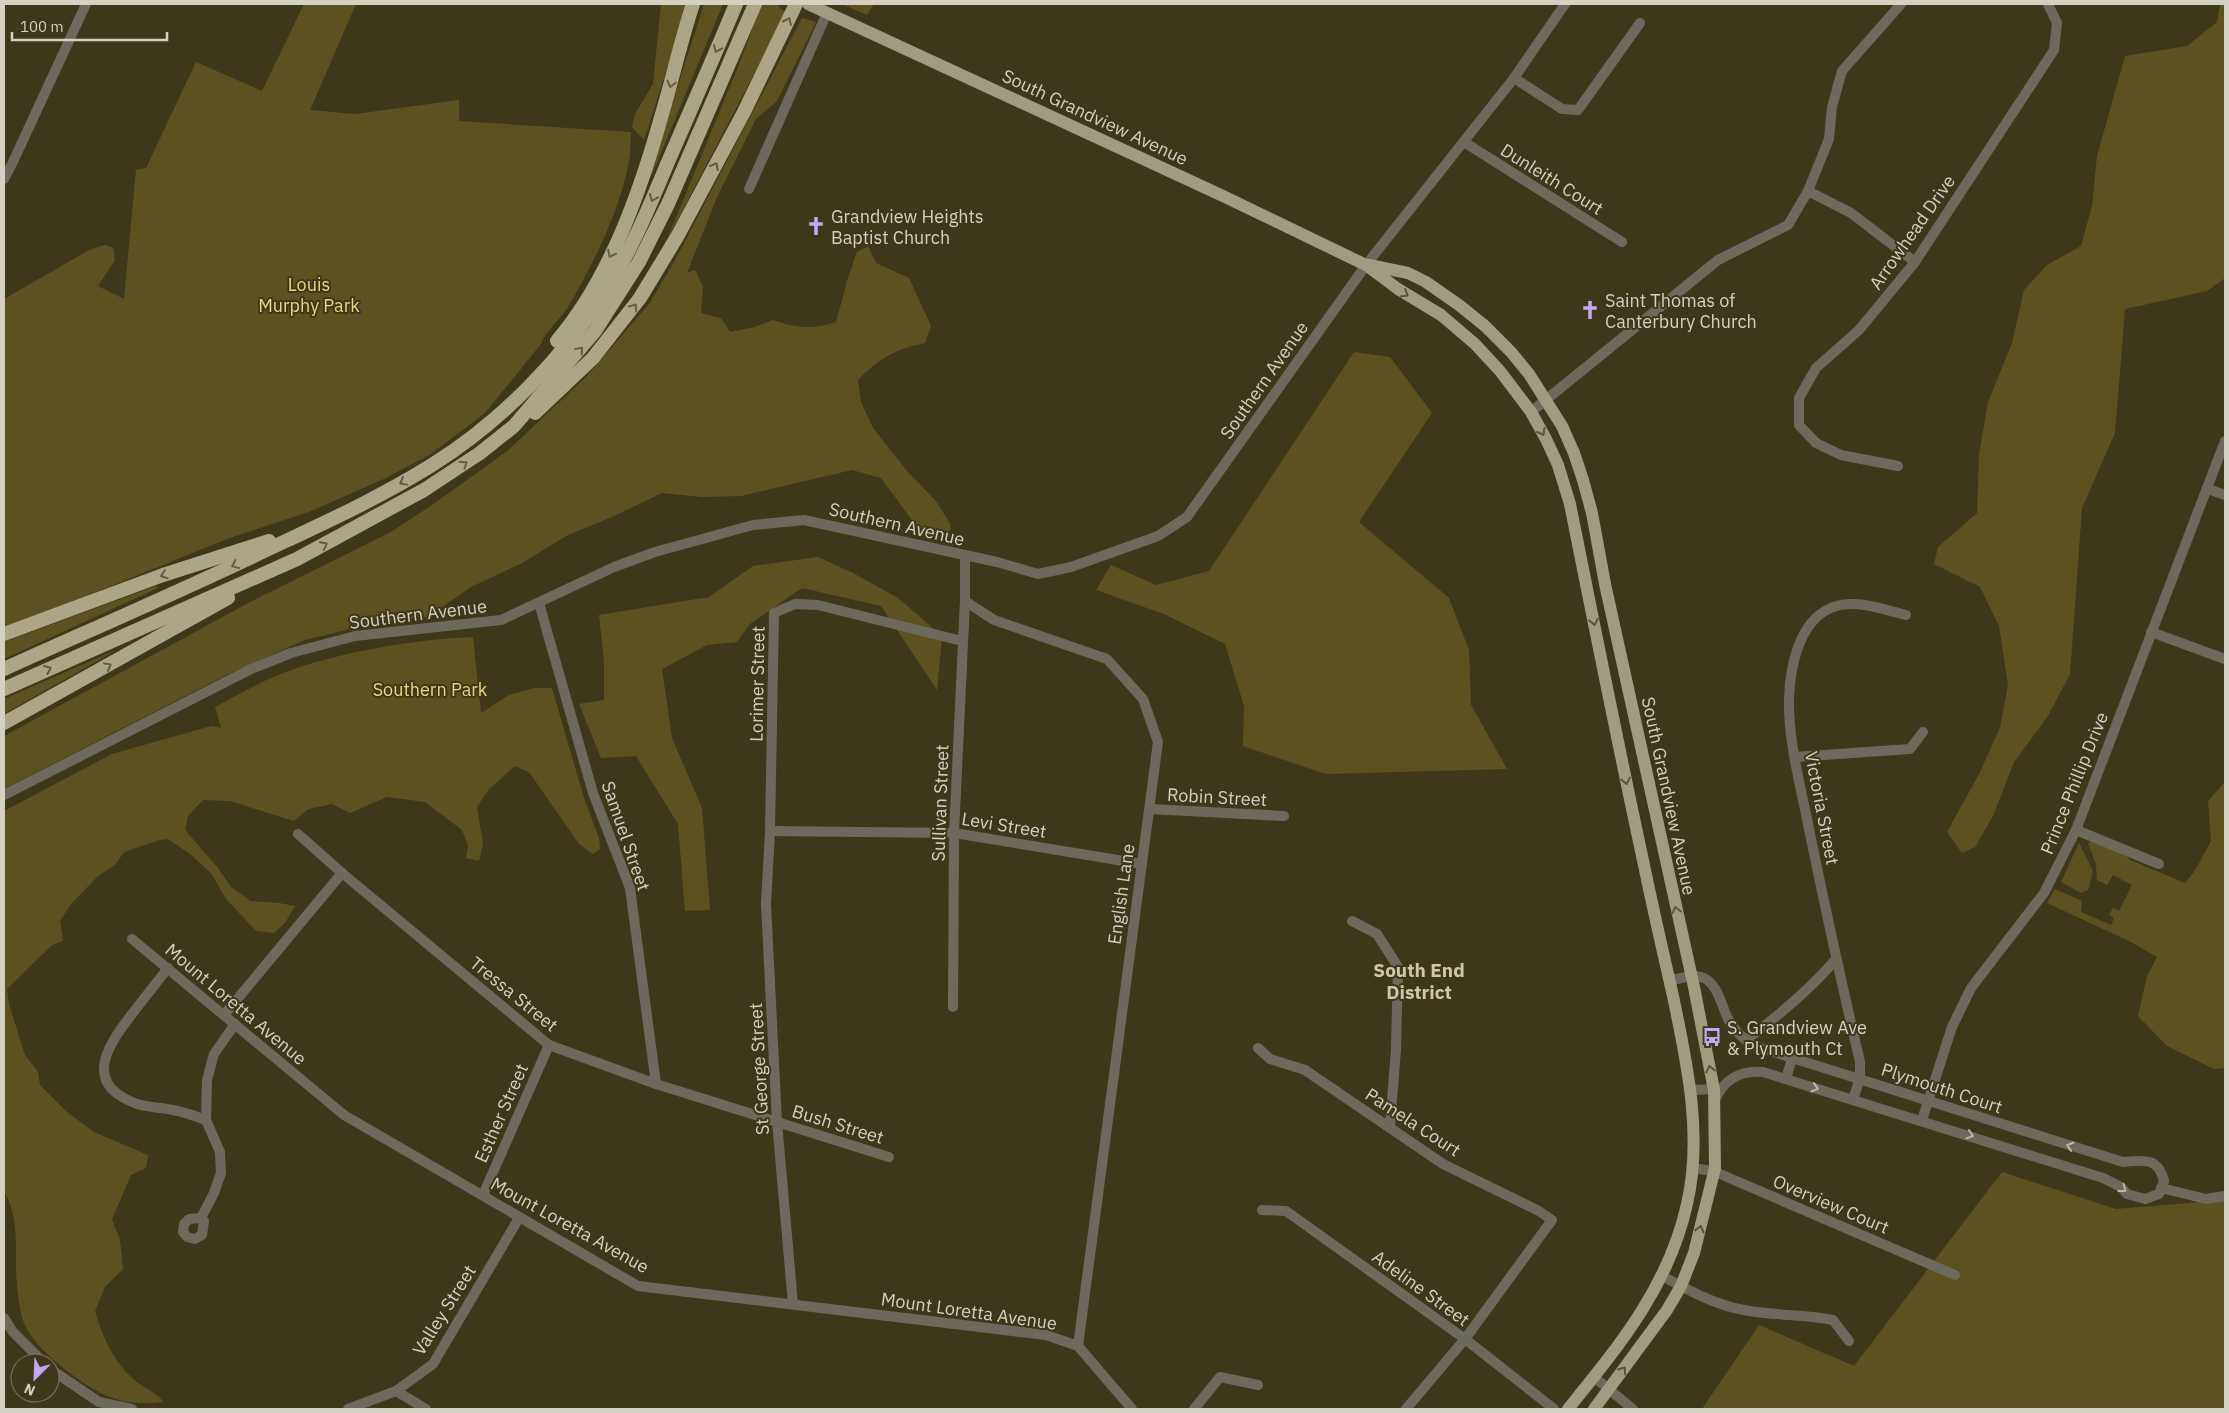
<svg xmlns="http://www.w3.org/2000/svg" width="2229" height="1413" viewBox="0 0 2229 1413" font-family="'IBM Plex Sans',sans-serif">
<rect width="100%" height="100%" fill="#3e381b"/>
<g fill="#5c5221">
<path d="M304 4H356L310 110 355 114 459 100V121L631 132C630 143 631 155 628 166 618 215 594 261 570 304 562 318 546 330 541 344L485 413 431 454 386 478 309 512 227 539 52 610 4 627V299L91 249 105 245 113 248 115 260 98 286 124 299 136 170 146 168 196 62 262 91Z"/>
<path d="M661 4H688L644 140 632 127 635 114 653 84Z"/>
<path d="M704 4H723L651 177 649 176Z"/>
<path d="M761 4H776L786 13 666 242 742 57Z"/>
<path d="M842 4H874L867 15Z"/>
<path d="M2220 4H2225V278L2207 291 2125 309 2115 433 2082 508 2070 674 2048 716 2014 762 1993 816 1975 847 1962 853 1947 832 1979 774 2000 728 2008 685 1999 626 1980 587 1934 564 1938 547 1977 513 1979 455 1988 402 2012 343 2024 290 2047 265 2081 246 2092 206 2097 156 2125 56 2187 46 2217 22Z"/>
<path d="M802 18 816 22 777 101 756 119 717 197 687 273 695 270 703 287 701 313 721 318 730 332 755 327 773 320C795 328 814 330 836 322L848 278 857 252 868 246 876 263 909 278 931 326 925 343C896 349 879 358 858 380L861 402 873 428 907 471 936 501 951 525 949 535 917 527 881 478 852 470 741 496 702 497 662 493 612 517 566 536 522 563 471 587 428 617 366 625 305 640 224 676 4 789V736L252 601 391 532 432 505 506 452 586 377 649 304 674 262Z"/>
<path d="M1354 352 1390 357 1432 413 1359 522 1449 598 1469 650 1471 705 1507 769 1326 774 1243 746 1244 706 1225 644 1164 614 1096 590 1111 565 1156 585 1209 571Z"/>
<path d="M818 557 853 573 898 598 942 636 937 690 881 606 802 588 750 624 737 642 707 645 662 669 672 738 702 808 710 910 685 911 678 824 636 756 601 758 579 704 604 700V661L599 615 709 597 753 566Z"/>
<path d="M156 586 158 588 4 659V642Z"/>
<path d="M473 637 481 713 509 695 534 688H552L584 798 599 838 600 849 593 854 579 844 529 772 515 766 489 789 477 807 483 844 479 861 466 858 468 845 462 830 425 802 387 797 350 813 332 804 308 809 294 821 230 801 203 800 188 816 185 830 218 868 231 887 251 901 279 903 295 906 285 923 274 933 256 931 226 899 211 873 190 854 168 839 159 840 124 852 115 865 98 876 71 904 60 921 63 941 52 945 7 989 9 1004 25 1055 38 1072 40 1085 67 1112 94 1132 148 1155 146 1168 131 1175 112 1219 120 1240 123 1269 105 1287 95 1311C103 1338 115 1365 138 1383 147 1390 157 1392 163 1402 131 1407 103 1398 78 1379 58 1364 36 1348 25 1325 18 1311 16 1277 16 1261 16 1235 17 1215 4 1191V811L112 754 211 726 221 728 215 707C241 693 267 678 294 669 346 651 419 639 473 637Z"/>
<path d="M118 649 4 714V699Z"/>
<path d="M2225 782V1068L2214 1069 2167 1046 2138 1016 2147 976 2157 957 2129 941 2047 903 2055 889 2082 901 2081 912 2111 925 2114 918 2109 915 2113 908 2119 911 2132 885 2113 875 2107 885 2097 880 2096 864 2088 843 2095 840 2124 853 2130 860 2185 883 2194 872 2211 841 2208 801Z"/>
<path d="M2079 843 2093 871 2088 890 2081 893 2061 882Z"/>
<path d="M2002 1172 2116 1209 2225 1200V1409H1702L1759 1325 1854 1366Z"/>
</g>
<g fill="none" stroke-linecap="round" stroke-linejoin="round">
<g stroke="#6d6a5d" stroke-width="10">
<path d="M1514 78 1562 109 1578 110 1640 23"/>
<path d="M1464 142 1622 242"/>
<path d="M4 179 12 164 86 4"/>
<path d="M749 189 827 13"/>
<path d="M1808 191 1851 213 1915 262"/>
<path d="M1531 412 1718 260 1788 225 1808 191 1829 139 1832 107 1842 71 1901 4"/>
<path d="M1898 466 1841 455 1816 443 1799 425V398L1816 368 1859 330 1915 262 2054 50 2057 23 2048 4"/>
<path d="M2208 489 2225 495"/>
<path d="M965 557V601L994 620 1107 659 1143 699 1158 742 1078 1346"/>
<path d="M539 603 593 793 630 888 656 1084"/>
<path d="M2151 632 2225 659"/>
<path d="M1795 757 1910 749 1923 732"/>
<path d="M4 795 249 670 291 653 355 636 501 620 614 567 655 552 753 525 804 520 997 562 1038 574 1071 567 1158 536 1187 517 1366 265 1514 78 1565 4"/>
<path d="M1150 809 1284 816"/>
<path d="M2076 830 2159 864"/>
<path d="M770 831 954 833 1142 864"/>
<path d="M298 834 342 873 549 1045 656 1084 889 1157"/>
<path d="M1352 921 1377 934 1398 967 1396 1049 1390 1126"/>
<path d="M132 939 344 1115 638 1286 1046 1335 1078 1346 1132 1409"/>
<path d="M168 968C157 982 146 996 135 1010 112 1040 80 1080 132 1102 145 1108 159 1107 173 1110 184 1112 195 1116 206 1120"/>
<path d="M1669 981C1678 979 1691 974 1701 977 1718 982 1721 1005 1728 1019 1734 1030 1742 1037 1751 1045L2123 1162C2144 1160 2158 1157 2164 1181L2159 1194 2145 1199 2138 1197 2127 1194 2121 1187 2103 1178 1763 1072C1741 1070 1724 1079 1715 1100"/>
<path d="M953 1007 954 833 965 601"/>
<path d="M224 1015 342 873"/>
<path d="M1746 1040C1778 1016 1810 990 1836 959"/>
<path d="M1258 1048 1270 1059 1305 1070 1443 1164 1539 1211 1552 1220 1465 1339 1406 1409"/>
<path d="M1786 1079 1792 1058"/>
<path d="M1690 1090 1720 1089"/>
<path d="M1853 1099 1860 1079V1062C1842 985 1825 907 1809 829 1801 787 1788 742 1789 698 1790 669 1798 627 1825 611 1849 596 1881 609 1906 615"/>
<path d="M1922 1120 1952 1027 1971 988 2044 893 2076 830 2225 441"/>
<path d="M1692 1168 1713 1171 1955 1275"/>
<path d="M2161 1188 2206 1199 2225 1196"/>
<path d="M483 1195 549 1045"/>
<path d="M1262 1210 1286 1211 1465 1339 1554 1409"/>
<path d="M201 1218 204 1221 202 1235 195 1239 187 1237 183 1232 184 1224 189 1219 201 1218 214 1193 221 1173 220 1152 206 1120 207 1080 214 1054 235 1024"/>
<path d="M1662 1276C1688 1290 1715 1305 1744 1310 1774 1316 1804 1314 1833 1320L1849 1341"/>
<path d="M793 1304 777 1122 766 904 770 831 774 613 795 604 818 605 962 641"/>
<path d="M4 1318 13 1332 44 1363"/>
<path d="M50 1369 99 1402 132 1409"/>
<path d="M1594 1377 1633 1409"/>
<path d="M396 1391 426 1409"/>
<path d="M348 1409 396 1391 433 1364 519 1218"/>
<path d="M1194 1409 1220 1377 1258 1385"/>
</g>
<g stroke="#a19c80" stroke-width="12">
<path d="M808 4 1223 196 1366 265 1398 289 1441 315 1475 344 1500 371 1531 412 1546 439 1558 465 1570 504C1594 624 1618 745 1644 865 1653 909 1663 952 1673 996 1687 1063 1703 1136 1687 1204 1669 1286 1619 1346 1568 1409"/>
<path d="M1369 265 1408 273 1426 282 1459 305 1485 326 1511 352 1529 374 1562 426 1574 453 1583 480 1592 513 1605 584 1694 987 1714 1090 1715 1168 1694 1253 1681 1286 1667 1310 1594 1409"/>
</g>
<g stroke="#aca687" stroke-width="14">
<path d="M557 341C610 278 640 193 662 114 673 77 681 40 693 4"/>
<path d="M535 413 593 358 640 298 677 237 744 112 796 4"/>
<path d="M4 634 163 575 269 541"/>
<path d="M4 669C88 631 172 595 256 555 315 527 376 500 432 465 502 421 563 358 607 289 632 249 650 205 668 162 691 109 714 57 736 4"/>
<path d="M4 689 297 559 424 490 480 453 514 426 595 331 639 262 668 204 755 4"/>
<path d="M4 723 228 598"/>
</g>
</g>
<defs><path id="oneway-chevron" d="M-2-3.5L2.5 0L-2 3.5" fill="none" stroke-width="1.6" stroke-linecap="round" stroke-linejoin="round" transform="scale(1.25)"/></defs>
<g stroke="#645e41">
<use href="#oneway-chevron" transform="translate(788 21) rotate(-66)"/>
<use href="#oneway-chevron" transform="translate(717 49) rotate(113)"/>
<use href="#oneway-chevron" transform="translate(671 84) rotate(105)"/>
<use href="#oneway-chevron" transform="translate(715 166) rotate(-62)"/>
<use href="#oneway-chevron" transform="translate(653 198) rotate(113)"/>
<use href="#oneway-chevron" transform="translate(611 254) rotate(116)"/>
<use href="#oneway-chevron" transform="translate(634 307) rotate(-55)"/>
<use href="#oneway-chevron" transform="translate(580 350) rotate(-50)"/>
<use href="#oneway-chevron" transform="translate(464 464) rotate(-35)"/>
<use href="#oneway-chevron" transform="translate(403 482) rotate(151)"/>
<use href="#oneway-chevron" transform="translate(324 545) rotate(-27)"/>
<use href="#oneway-chevron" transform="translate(235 565) rotate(155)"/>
<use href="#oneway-chevron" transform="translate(164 575) rotate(161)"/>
<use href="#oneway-chevron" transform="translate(108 666) rotate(-29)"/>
<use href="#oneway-chevron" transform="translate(48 669) rotate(-24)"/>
</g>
<g stroke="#5c5639">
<use href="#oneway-chevron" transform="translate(1405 294) rotate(31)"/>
<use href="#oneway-chevron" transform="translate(1542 432) rotate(60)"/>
<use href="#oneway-chevron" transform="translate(1594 622) rotate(79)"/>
<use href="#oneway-chevron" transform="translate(1626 781) rotate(78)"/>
<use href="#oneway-chevron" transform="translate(1676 910) rotate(-102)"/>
<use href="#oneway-chevron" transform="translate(1710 1069) rotate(-102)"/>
<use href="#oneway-chevron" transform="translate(1700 1229) rotate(-76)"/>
<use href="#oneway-chevron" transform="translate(1623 1370) rotate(-55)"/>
</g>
<g stroke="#bbb7a8">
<use href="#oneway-chevron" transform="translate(1815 1088) rotate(17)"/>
<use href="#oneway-chevron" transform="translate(1970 1135) rotate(18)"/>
<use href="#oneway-chevron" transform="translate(2070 1146) rotate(-163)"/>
<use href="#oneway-chevron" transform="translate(2123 1189) rotate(37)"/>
</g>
<defs>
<g id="church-bare" transform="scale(1.5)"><path d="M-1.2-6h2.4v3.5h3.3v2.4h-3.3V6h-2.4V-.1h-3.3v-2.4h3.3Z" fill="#c0a8f4" stroke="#3e381b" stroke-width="2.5" paint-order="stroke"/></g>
<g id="bus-bare" transform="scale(1.5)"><path d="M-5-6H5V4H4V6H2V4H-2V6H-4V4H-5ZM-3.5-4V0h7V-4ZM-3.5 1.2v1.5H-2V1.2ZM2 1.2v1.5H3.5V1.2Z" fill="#c0a8f4" stroke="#3e381b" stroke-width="2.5" paint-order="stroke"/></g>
</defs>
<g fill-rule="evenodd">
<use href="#church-bare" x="816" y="226"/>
<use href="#church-bare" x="1590" y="310"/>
<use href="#bus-bare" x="1712" y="1037"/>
</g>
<g text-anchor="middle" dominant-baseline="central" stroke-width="4" stroke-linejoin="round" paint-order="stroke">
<g font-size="18" fill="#d5d1c1" stroke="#3e381b">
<text transform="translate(1095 117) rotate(25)">South Grandview Avenue</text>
<text transform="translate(1552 179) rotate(32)">Dunleith Court</text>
<text transform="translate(1912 232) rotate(-55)">Arrowhead Drive</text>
<text transform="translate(1264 380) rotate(-55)">Southern Avenue</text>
<text transform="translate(897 524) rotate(13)">Southern Avenue</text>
<text transform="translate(418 614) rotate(-7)">Southern Avenue</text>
<text transform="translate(757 684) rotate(-89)">Lorimer Street</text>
<text transform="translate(2074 783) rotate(-68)">Prince Phillip Drive</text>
<text transform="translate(1669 796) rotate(78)">South Grandview Avenue</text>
<text transform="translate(1217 797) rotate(3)">Robin Street</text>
<text transform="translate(940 803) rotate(-88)">Sullivan Street</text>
<text transform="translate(1822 808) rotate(79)">Victoria Street</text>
<text transform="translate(1004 825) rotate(9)">Levi Street</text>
<text transform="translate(626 836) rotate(71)">Samuel Street</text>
<text transform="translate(1121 894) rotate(-82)">English Lane</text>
<text transform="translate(514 994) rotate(39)">Tressa Street</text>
<text transform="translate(236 1004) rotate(40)">Mount Loretta Avenue</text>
<text transform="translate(759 1069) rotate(-93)">St George Street</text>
<text transform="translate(1942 1088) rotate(18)">Plymouth Court</text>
<text transform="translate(501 1113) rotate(-66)">Esther Street</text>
<text transform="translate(1413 1122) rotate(33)">Pamela Court</text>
<text transform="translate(838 1124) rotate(17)">Bush Street</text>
<text transform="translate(1831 1204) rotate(23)">Overview Court</text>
<text transform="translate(570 1225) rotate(29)">Mount Loretta Avenue</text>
<text transform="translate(1421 1288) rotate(36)">Adeline Street</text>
<text transform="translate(444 1310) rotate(-58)">Valley Street</text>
<text transform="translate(969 1311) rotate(8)">Mount Loretta Avenue</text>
</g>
<g font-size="18" fill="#d5d1c1" stroke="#3e381b" text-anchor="start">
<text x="831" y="216">Grandview Heights<tspan x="831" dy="21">Baptist Church</tspan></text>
<text x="1605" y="300">Saint Thomas of<tspan x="1605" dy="21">Canterbury Church</tspan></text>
<text x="1727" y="1027">S. Grandview Ave<tspan x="1727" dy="21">&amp; Plymouth Ct</tspan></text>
</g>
<g font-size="18" fill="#ead77f" stroke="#3e381b">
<text x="309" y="284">Louis<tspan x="309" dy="21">Murphy Park</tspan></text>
<text x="430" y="689">Southern Park</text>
</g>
<g font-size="19" font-weight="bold" fill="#cfc8a7" stroke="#3e381b">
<text x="1419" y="970">South End<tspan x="1419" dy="22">District</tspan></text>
</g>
</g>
<rect width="2229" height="1413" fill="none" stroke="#d5d1c1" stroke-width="10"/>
<g transform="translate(35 1378) rotate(204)"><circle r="24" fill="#3e381b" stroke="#7a755d"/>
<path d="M0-4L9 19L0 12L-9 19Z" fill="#c0a8f4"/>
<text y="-8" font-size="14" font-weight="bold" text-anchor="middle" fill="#d5d1c1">N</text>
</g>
<path d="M12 32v8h155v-8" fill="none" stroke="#d5d1c1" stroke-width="2.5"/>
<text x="20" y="32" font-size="15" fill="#d5d1c1" stroke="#3e381b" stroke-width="4" paint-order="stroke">100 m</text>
</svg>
